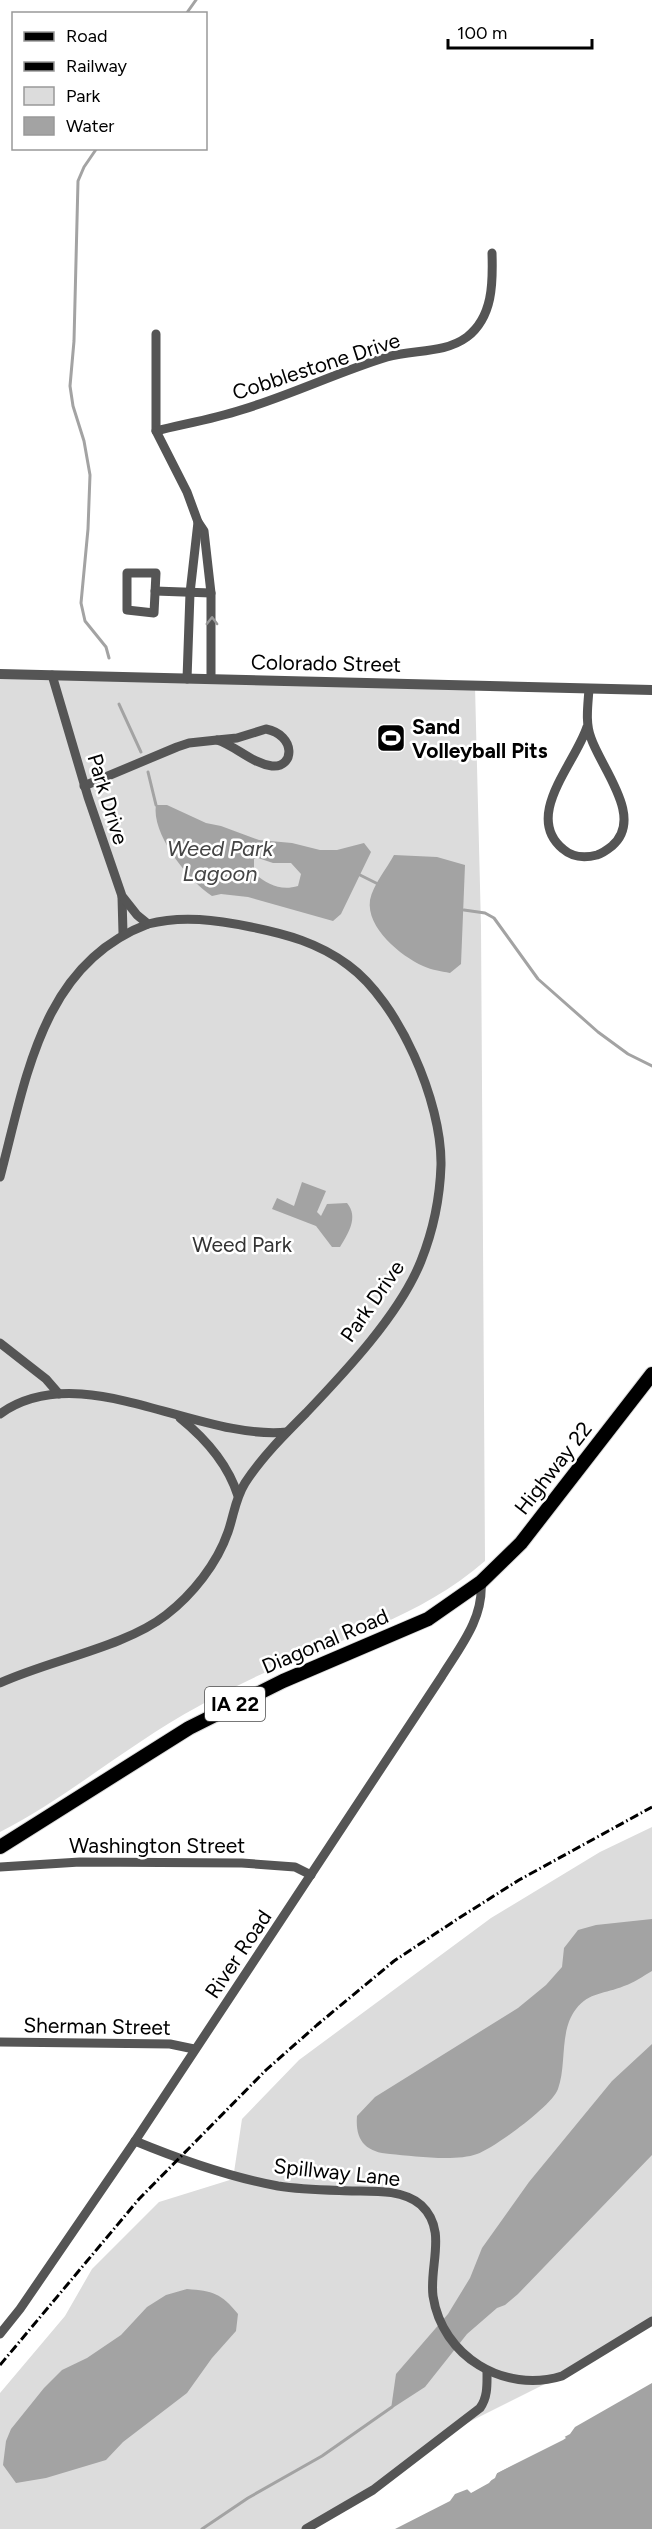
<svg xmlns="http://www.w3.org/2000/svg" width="652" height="2529" viewBox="0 0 652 2529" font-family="Figtree,sans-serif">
<rect width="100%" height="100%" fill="#fff"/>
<g fill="#dcdcdc">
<path d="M0 675 475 686 481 926 485 1561C421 1617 340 1639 264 1673 242 1683 220 1694 199 1706 130 1743 70 1796 0 1832Z"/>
<path d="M652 1827V2324L569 2372 443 2435 373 2490 301 2529H0V2393L65 2316 92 2269 159 2202 233 2179 242 2119 299 2060 491 1918 600 1852Z"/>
</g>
<g fill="#a3a3a3" fill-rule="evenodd">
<path d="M156 805H167L206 823 221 826 259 840 292 843 320 850H337L364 843 371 852 341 914 333 921 248 897 221 894 212 896C189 881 151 834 156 805ZM258 858 273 863H291L301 874 298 886C281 891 268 885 254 873V859Z"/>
<path d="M394 855 437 857 465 865 461 964 450 973C441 971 431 970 423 966 401 956 366 928 370 900 373 885 387 868 394 855Z"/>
<path d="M302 1182 326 1191 317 1212 321 1216 327 1204 347 1203C359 1217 348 1234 340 1247H332L316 1226 272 1209 277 1198 294 1206Z"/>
<path d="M652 1919V1971C643 1976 634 1983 624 1986 605 1994 589 1992 576 2009 559 2031 567 2064 558 2089 552 2106 494 2148 477 2154 455 2162 413 2156 390 2154 365 2152 355 2140 357 2116L375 2097 518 2008 546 1985 562 1967 564 1948 578 1930 596 1925Z"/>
<path d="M652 2044V2155L518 2294 505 2305 497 2308 467 2334 425 2387 391 2409 396 2374 448 2314 470 2278 482 2248 529 2182 612 2081Z"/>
<path d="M187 2289C213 2291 221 2293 238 2314L236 2331 212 2358 187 2393 123 2442 106 2460 46 2478 16 2483 3 2465 6 2441 11 2429 44 2388 62 2370 87 2358 121 2335 147 2307 166 2295Z"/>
<path d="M652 2383V2529H395L450 2501 455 2494 468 2489 472 2492 495 2478 497 2473 570 2434 575 2427Z"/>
</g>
<path fill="#fff" d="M563 2435 566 2438 563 2440 497 2473 489 2483 471 2493 467 2489 466 2487H474L487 2480 503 2466Z"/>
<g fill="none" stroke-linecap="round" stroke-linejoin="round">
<g stroke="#a3a3a3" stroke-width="3">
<path d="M186 14 196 0"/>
<path d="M97 148 84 167 78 181 74 341 70 386 73 406 84 441 90 475 88 529 81 603 85 621 106 647 109 658"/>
<path d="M119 704 141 752"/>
<path d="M148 772 156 805"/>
<path d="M360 875 378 884"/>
<path d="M464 910 485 913 494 918 538 979 598 1032 628 1054 652 1066"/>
<path d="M202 2529 248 2498 322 2456 392 2407"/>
</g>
<g stroke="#dbdbdb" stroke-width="16">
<path id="primary" d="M0 1847 189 1728 283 1681 428 1619 481 1582 521 1543 652 1374"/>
</g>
<g stroke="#555" stroke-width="9">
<path d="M156 334V431L187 492 198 522 204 531 211 593V679"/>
<path d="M156 431C184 424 213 419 241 410 291 395 338 372 387 357 413 349 444 354 467 337 493 317 493 283 492 253"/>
<path d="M127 573H156L154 613 127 610Z"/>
<path d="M155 591 211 593"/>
<path d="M187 679 190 593 198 522"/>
<path d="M587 727C575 764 523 816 563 849 572 857 585 858 597 855 603 853 607 850 612 846 645 818 601 768 591 738 585 723 588 705 589 689"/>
<path d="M266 729C296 735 295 768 272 766 251 763 236 746 217 740L237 738Z"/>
<path d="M84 786 177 747 189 743 217 740"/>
<path d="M122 897 123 933"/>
<path d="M0 1177C26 1080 41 964 148 924"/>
<path d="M0 1343 46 1379 59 1394"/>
<path d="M0 1414C81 1356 197 1441 287 1432"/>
<path d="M180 1418C206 1439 228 1464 238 1496"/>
<path d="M0 1683C50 1660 125 1647 166 1615 192 1595 217 1564 228 1532 234 1515 235 1499 245 1483 262 1457 284 1435 306 1413 345 1372 400 1314 421 1261 433 1231 440 1196 441 1165 442 1102 399 1002 348 965 319 943 286 934 251 927 217 920 182 915 148 924L137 915 122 896 88 797 52 675"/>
<path d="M0 1867 80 1862 242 1863 295 1867 311 1875"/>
<path d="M0 2042 170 2044 194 2049"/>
<path d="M135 2141C181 2160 229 2177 278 2186 303 2190 330 2190 355 2191 376 2191 404 2190 421 2205 448 2230 429 2265 433 2296 442 2356 504 2394 562 2376L652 2321"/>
<path d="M0 2334 20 2309 135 2141 442 1676C460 1647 484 1618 481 1582"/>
<path d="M306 2529 373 2490 480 2408C488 2397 487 2384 487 2371"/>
</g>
<path stroke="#555" stroke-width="10" d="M0 674 652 690"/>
<use href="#primary" stroke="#000" stroke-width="14"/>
<path stroke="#000" stroke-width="3" stroke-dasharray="9 3 1.5 3" stroke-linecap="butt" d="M0 2365 139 2199 266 2070 317 2025 394 1961 459 1918 519 1880 652 1807"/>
</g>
<defs><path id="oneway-chevron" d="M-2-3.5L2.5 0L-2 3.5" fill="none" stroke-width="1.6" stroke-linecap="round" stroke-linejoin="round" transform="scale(1.5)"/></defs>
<use stroke="#999" href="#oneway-chevron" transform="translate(212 621) rotate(-89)"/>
<defs>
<g id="stadium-square" transform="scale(1.5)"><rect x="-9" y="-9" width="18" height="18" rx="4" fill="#000" stroke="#fff"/><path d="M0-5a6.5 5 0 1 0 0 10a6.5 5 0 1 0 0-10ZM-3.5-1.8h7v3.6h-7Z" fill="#fff"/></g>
</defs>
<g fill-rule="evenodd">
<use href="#stadium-square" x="391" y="738"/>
</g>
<g text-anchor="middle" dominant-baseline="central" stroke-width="5" stroke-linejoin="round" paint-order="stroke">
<rect fill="#fff" stroke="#4c4c4c" stroke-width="1.5" x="205" y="1687" width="60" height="34" rx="4.5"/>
<g font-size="20" font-weight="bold" fill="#000">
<text x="235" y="1704">IA 22</text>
</g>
<g font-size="21" fill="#000" stroke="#fff">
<text transform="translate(316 366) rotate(-18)">Cobblestone Drive</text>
<text transform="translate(326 663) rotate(1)">Colorado Street</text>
<text transform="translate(108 799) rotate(73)">Park Drive</text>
<text transform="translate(372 1301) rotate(-55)">Park Drive</text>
<text transform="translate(553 1468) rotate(-52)">Highway 22</text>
<text transform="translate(325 1641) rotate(-23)">Diagonal Road</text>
<text x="157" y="1845">Washington Street</text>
<text transform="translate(238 1954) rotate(-56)">River Road</text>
<text transform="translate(97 2026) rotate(1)">Sherman Street</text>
<text transform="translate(337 2172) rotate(6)">Spillway Lane</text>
</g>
<g font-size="21" font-weight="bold" fill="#000" stroke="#fff" text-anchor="start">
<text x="412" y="726">Sand<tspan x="412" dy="24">Volleyball Pits</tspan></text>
</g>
<g font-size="21" fill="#333" stroke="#fff">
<text x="242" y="1244">Weed Park</text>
</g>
<g font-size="22" font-style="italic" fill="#444" stroke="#fff">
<text x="220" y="848">Weed Park<tspan x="220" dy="25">Lagoon</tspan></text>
</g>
</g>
<rect x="12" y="12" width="195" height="138" fill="#ffffff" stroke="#999999" stroke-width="1.5"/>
<rect x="24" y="32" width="30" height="9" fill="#000000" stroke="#999999" stroke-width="1.5"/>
<text x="66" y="42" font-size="18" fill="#000000">Road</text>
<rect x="24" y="62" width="30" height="9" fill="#000000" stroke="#999999" stroke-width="1.5"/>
<text x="66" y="72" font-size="18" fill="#000000">Railway</text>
<rect x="24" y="87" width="30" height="18" fill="#dcdcdc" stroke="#999999" stroke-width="1.5"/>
<text x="66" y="102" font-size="18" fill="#000000">Park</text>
<rect x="24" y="117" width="30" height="18" fill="#a3a3a3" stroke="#999999" stroke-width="1.5"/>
<text x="66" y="132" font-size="18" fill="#000000">Water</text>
<path d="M448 39v9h144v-9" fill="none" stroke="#000000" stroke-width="3"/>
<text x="457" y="39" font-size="18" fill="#000000" stroke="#ffffff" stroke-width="4.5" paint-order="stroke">100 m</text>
</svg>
